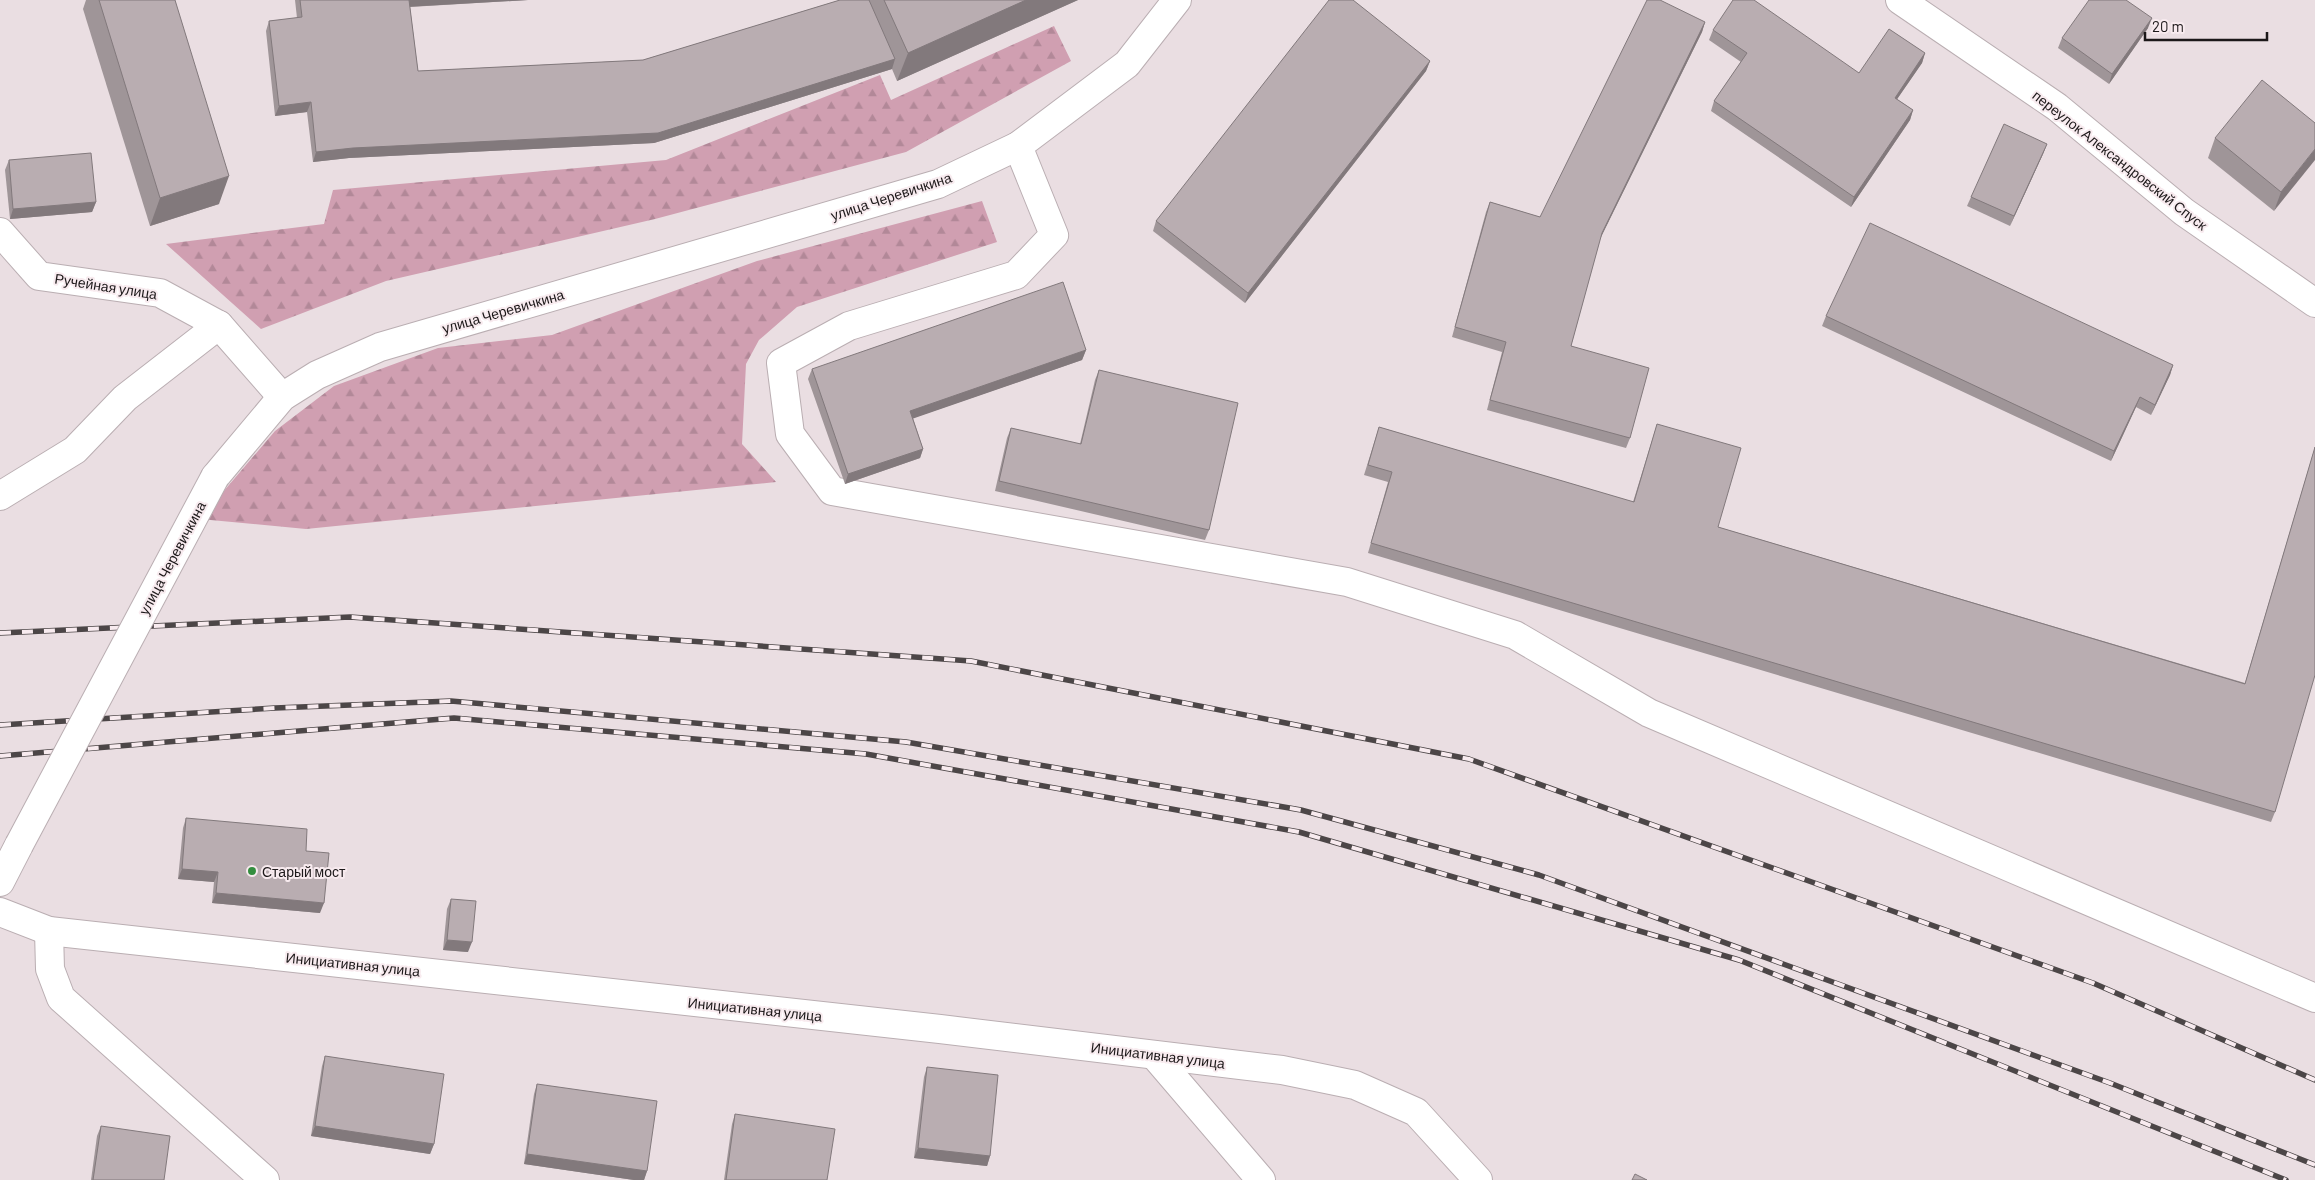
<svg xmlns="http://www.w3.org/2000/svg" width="2315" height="1180" viewBox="0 0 2315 1180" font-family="Barlow,sans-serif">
<defs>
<pattern id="forest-firs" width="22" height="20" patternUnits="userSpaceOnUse" patternTransform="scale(1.25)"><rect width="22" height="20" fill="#d09fb1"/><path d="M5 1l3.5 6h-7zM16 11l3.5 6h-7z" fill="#b28898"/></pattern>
</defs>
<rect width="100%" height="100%" fill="#eadee2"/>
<g fill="url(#forest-firs)">
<path d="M1054 26 1071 61 906 152 655 219 386 281 261 329 166 244 324 224 333 190 666 160 880 75 891 100Z"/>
<path d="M982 201 997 242 797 307 759 340 746 364 742 444 776 482 306 529 200 519 275 431 334 386 438 348 552 335 757 261Z"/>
</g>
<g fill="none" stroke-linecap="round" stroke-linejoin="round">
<g stroke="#baaeb2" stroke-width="30">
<g id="minor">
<path d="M1900 0 2057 107 2184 212 2315 303"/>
<path d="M1018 146 1054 235 1016 275 849 326 781 363 790 434 832 491 1347 582 1515 635 1649 713 2315 998"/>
<path d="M0 232 39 276 160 293 219 325 282 397"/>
<path d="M215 477 282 397 317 375 380 347 938 184 1018 146 1127 64 1177 0"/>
<path d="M0 496 75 450 125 398 219 325"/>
<path d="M0 882 19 845"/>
<path d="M0 912 49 931 940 1029 1282 1070 1355 1085 1416 1112 1478 1180"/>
<path d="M49 931 50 969 61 998 265 1180"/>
<path d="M1154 1055 1261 1180"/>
</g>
</g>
<use href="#minor" stroke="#fff" stroke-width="28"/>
<g stroke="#4c4647" stroke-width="5.5">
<g id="rail">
<path d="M0 633 350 617 971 661 1469 759 2093 983 2315 1080"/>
<path d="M0 725 275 708 451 701 906 742 1301 810 1539 875 2110 1083 2315 1165"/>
<path d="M0 756 454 718 866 754 1299 832 1739 960 2286 1180"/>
</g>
</g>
<use href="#rail" stroke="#f8ebef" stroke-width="4" stroke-dasharray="11" stroke-linecap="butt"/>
<g stroke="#baaeb2" stroke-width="30" stroke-linecap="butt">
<path id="minor-bridge" d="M19 845 215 477"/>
</g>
<use href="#minor-bridge" stroke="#fff" stroke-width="28"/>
</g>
<g fill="#9f9598">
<path d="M86 0H175L219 204 150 226 83 9Z"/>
<path d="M295 0H528L410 7 418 71 643 60 840 0H1078L897 81 892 69 654 143 349 158 313 162 307 112 275 116 266 31 269 21 297 18Z"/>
<path d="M1705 22 1702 32 1600 239 1571 346 1630 438 1626 448 1487 410 1502 352 1452 337 1486 212 1490 202 1540 217Z"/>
<path d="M2148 28 2109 84 2058 48 2062 38Z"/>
<path d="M1713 30 1859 73 1925 53 1922 63 1897 99 1913 110 1910 120 1851 207 1711 111 1714 101 1741 62 1709 40Z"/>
<path d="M1430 61 1426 71 1245 303 1153 231 1156 221Z"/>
<path d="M2315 123 2274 211 2208 158 2215 138Z"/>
<path d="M2047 144 2043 154 2010 226 1967 206 1971 197Z"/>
<path d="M9 160 96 202 92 212 10 219 5 170Z"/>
<path d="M1826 316 2173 365 2170 375 2151 415 2136 407 2111 461 1822 326Z"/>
<path d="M1086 350 1082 360 913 418 923 449 920 458 845 484 808 379 812 369Z"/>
<path d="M1099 370 1209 530 1205 540 995 491 1007 438 1011 428 1080 444 1095 380Z"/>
<path d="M1657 424 1718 527 2245 683 2315 447 2275 812 2271 822 1368 553 1388 482 1364 475 1379 427 1633 502Z"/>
<path d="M186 818 306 851 320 913 212 903 214 882 178 879 183 828Z"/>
<path d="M451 899 468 952 443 950 447 909Z"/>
<path d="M325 1056 434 1144 430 1154 311 1136 322 1066Z"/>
<path d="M927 1067 990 1156 987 1166 914 1158 924 1077Z"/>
<path d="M537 1084 647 1171 644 1180H634L524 1164 534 1094Z"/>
<path d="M735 1114 827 1180H724L732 1124Z"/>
<path d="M101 1126 164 1180H91L97 1136Z"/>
</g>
<g fill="#82797c">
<path d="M408 0H528L405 7Z"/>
<path d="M1026 0H1078L897 81 908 53Z"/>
<path d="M2152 18 2148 28 2109 84 2112 74Z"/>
<path d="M1705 22 1702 32 1598 243 1602 233Z"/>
<path d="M1925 53 1922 63 1891 108 1895 98Z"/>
<path d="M895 59 892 69 654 143 349 158 313 162 316 152Z"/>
<path d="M1430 61 1426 71 1245 303 1248 293Z"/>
<path d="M311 102 307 112 275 116 279 106Z"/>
<path d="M1913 110 1910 120 1851 207 1854 197Z"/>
<path d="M2047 144 2043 154 2010 226 2014 216Z"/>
<path d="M2315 149V160L2274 211 2281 192Z"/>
<path d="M229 176 219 204 150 226 160 198Z"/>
<path d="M96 202 92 212 10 219 13 209Z"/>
<path d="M1086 350 1082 360 906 421 910 411Z"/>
<path d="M2173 365 2170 375 2151 415 2155 405Z"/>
<path d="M2140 397 2136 407 2111 461 2114 451Z"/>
<path d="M923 449 920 458 845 484 848 474Z"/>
<path d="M182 869 218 872 214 882 178 879Z"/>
<path d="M216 893 324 903 320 913 212 903Z"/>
<path d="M447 940 472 942 468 952 443 950Z"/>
<path d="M315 1126 434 1144 430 1154 311 1136Z"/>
<path d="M918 1148 990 1156 987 1166 914 1158Z"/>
<path d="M527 1154 647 1171 644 1180H634L524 1164Z"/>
</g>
<g fill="#b9adb1" stroke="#82797c">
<path d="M99 0H175L229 176 160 198Z"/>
<path d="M300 0H409L418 71 643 60 840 0H869L895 59 658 133 353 148 316 152 311 102 279 106 269 21 302 17Z"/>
<path d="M884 0H1026L908 53Z"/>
<path d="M1329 0H1353L1430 61 1248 293 1156 221Z"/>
<path d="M1647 0H1660L1705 22 1602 233 1571 346 1649 368 1630 438 1490 400 1506 342 1455 327 1490 202 1540 217Z"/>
<path d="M1733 0H1754L1859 73 1889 29 1925 53 1895 98 1913 110 1854 197 1714 101 1747 53 1713 30Z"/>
<path d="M2089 0H2126L2152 18 2112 74 2062 38Z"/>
<path d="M2262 80 2315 123V149L2281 192 2215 138Z"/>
<path d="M2004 124 2047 144 2014 216 1971 197Z"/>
<path d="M91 153 96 202 13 209 9 160Z"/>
<path d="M1870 223 2173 365 2155 405 2140 397 2114 451 1826 316Z"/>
<path d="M1063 282 1086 350 910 411 923 449 848 474 812 369Z"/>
<path d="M1099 370 1238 403 1209 530 999 481 1011 428 1081 444Z"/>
<path d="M1657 424 1741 448 1718 527 2245 684 2315 447V675L2275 812 1371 543 1392 472 1368 465 1379 427 1634 502Z"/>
<path d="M186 818 307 829 306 851 329 853 324 903 216 893 218 872 182 869Z"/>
<path d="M451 899 476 901 472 942 447 940Z"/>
<path d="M325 1056 444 1074 434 1144 315 1126Z"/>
<path d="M927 1067 998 1075 990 1156 918 1148Z"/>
<path d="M537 1084 657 1101 647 1171 527 1154Z"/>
<path d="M735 1114 835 1129 827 1180H726Z"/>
<path d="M101 1126 170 1136 164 1180H93Z"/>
<path d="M1635 1174 1647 1180H1632Z"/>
</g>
<circle fill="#338e3f" stroke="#f8ebef" stroke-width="2" cx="252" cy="871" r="5"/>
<g text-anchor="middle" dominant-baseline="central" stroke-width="4" stroke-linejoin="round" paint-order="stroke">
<g font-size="14" fill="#1c1819" stroke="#f8ebef">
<text transform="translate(2120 160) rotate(38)">переулок Александровский Спуск</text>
<text transform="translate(891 196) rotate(-18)">улица Черевичкина</text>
<text transform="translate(106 286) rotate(9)">Ручейная улица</text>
<text transform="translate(503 311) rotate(-16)">улица Черевичкина</text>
<text transform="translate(172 558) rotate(-62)">улица Черевичкина</text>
<text transform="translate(353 964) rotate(6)">Инициативная улица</text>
<text transform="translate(755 1009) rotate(6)">Инициативная улица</text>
<text transform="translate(1158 1055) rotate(7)">Инициативная улица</text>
</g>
<g font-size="14" fill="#1c1819" stroke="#f8ebef" text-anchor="start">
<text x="262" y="871">Старый мост</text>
</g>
</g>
<path d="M2145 32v8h122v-8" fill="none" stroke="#1c1819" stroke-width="2.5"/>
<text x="2152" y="32" font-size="15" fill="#1c1819" stroke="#f8ebef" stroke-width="4" paint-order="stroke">20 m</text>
</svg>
